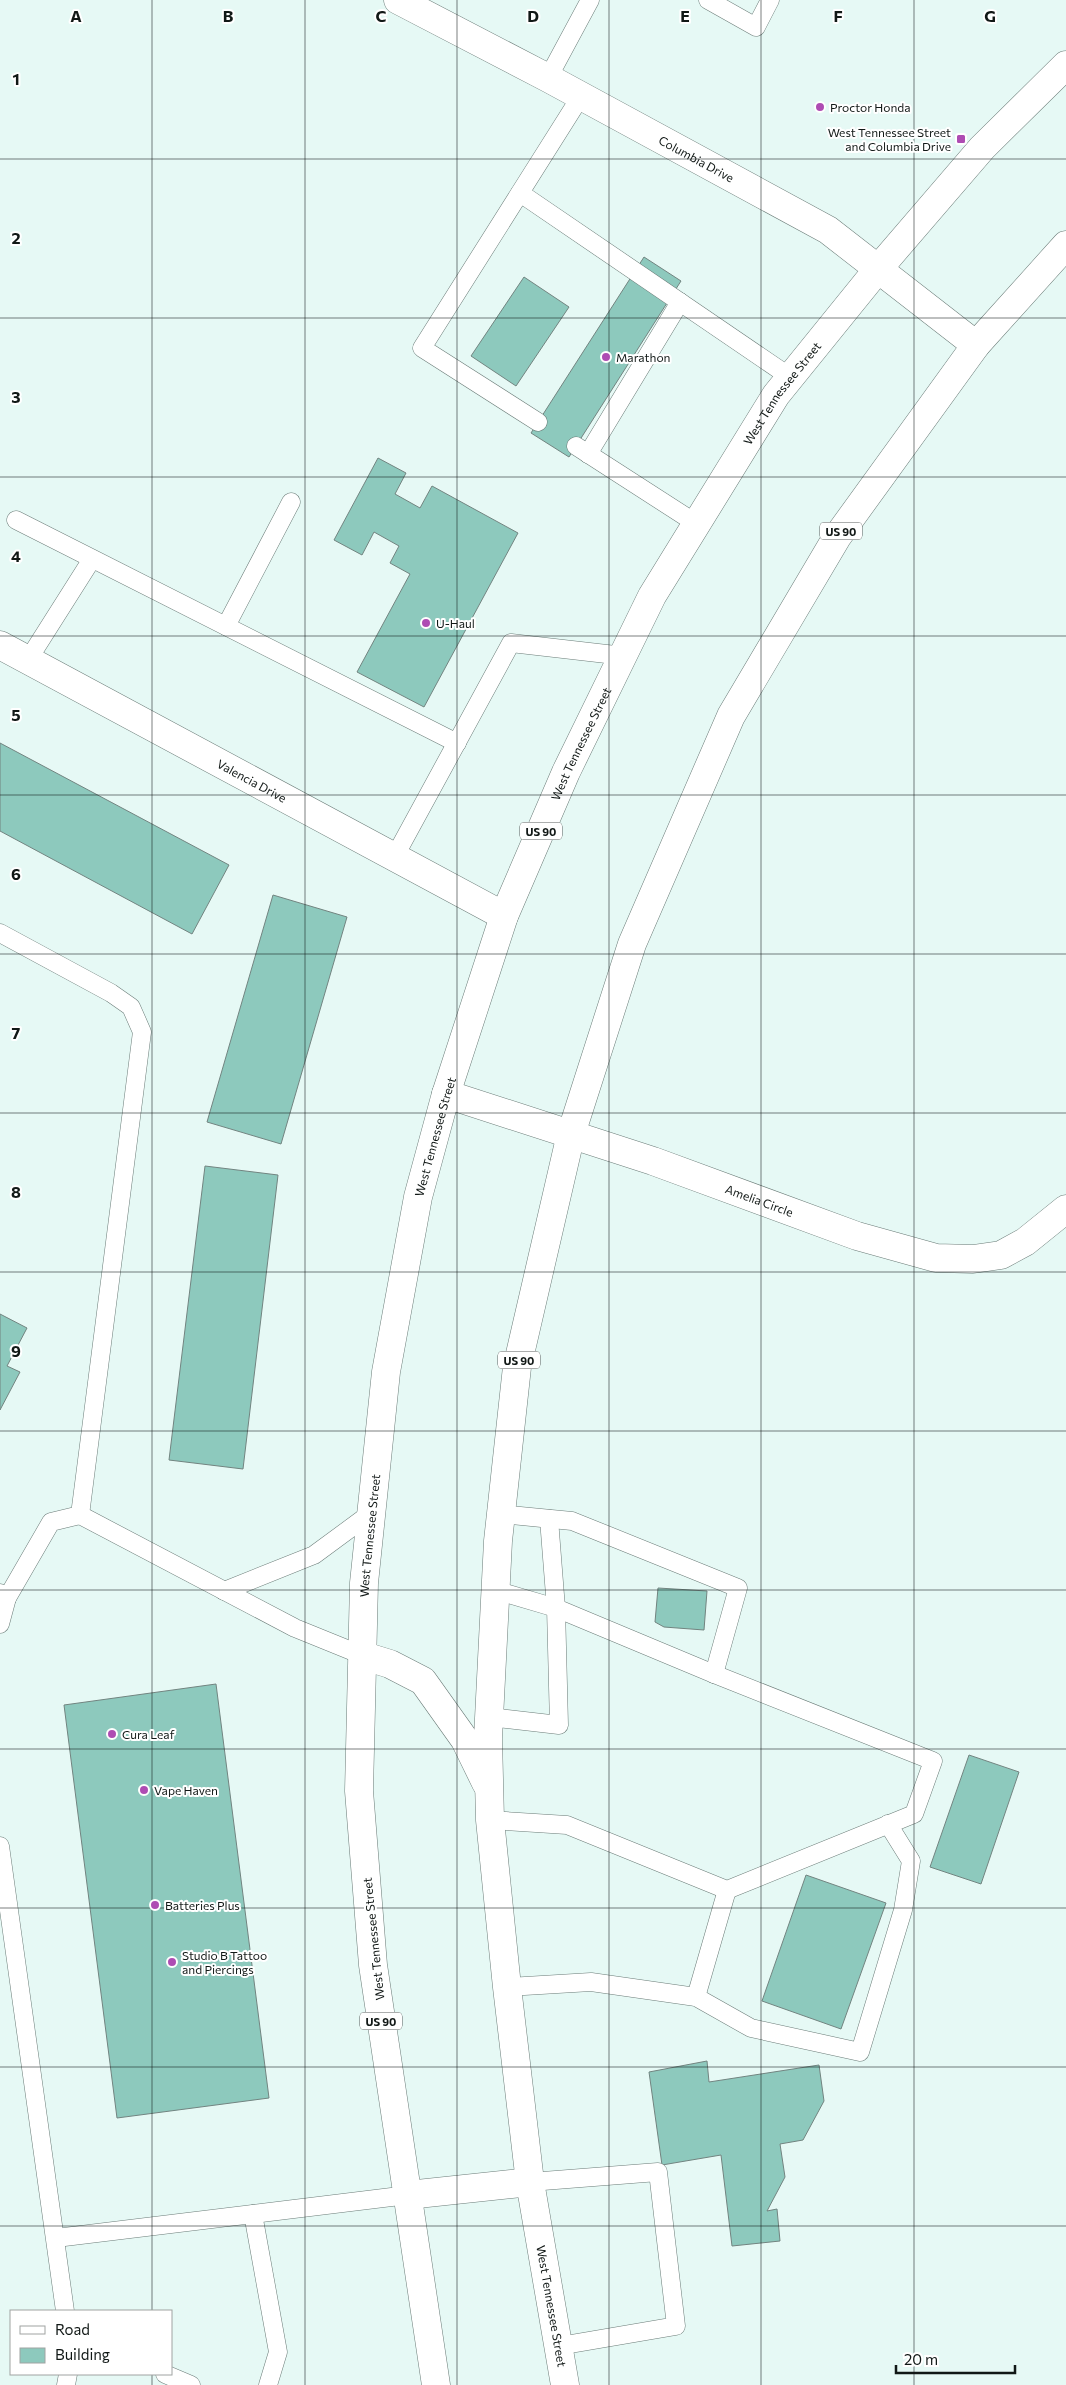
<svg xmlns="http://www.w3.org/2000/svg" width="1066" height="2385" viewBox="0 0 1066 2385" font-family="Commissioner,sans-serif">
<rect width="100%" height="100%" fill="#e6f9f5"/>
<g fill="#8dc9bd" stroke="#728480">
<path d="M644 257 681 281 569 457 531 433Z"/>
<path d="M524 277 569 307 516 386 471 356Z"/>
<path d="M378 458 406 473 395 494 420 508 432 486 518 533 424 707 357 672 410 574 390 563 399 546 374 532 362 555 334 540Z"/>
<path d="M0 743 229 865 192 934 0 831Z"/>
<path d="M273 895 347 917 281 1144 207 1122Z"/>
<path d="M205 1166 278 1175 243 1469 169 1460Z"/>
<path d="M0 1314 27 1328 7 1366 20 1372 0 1410Z"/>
<path d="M658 1588 707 1591 704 1630 664 1627 655 1622Z"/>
<path d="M216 1684 269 2098 117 2118 64 1705Z"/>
<path d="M969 1755 1019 1772 981 1884 930 1867Z"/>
<path d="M806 1875 886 1903 841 2029 762 2001Z"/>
<path d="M707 2061 709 2082 819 2065 824 2101 803 2140 780 2144 785 2177 767 2211 777 2209 780 2241 732 2246 721 2155 662 2165 649 2072Z"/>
</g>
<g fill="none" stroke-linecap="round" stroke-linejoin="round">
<g stroke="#6b7c78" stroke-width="19">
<g id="lane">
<path d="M708 0 756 27 770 0"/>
<path d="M548 78 590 0"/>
<path d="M520 193 790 377"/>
<path d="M538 422 422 348 581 96"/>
<path d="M576 446 697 524"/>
<path d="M588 454 680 302"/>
<path d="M16 520 457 743"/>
<path d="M226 626 291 502"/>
<path d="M28 660 92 559"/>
<path d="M395 856 511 643 624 656"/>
<path d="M0 933 111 993 131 1007 142 1032 80 1515"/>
<path d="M501 1514 572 1521 738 1588 714 1674"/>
<path d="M224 1591 314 1555 371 1513"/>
<path d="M0 1593 7 1598 51 1522 80 1515 295 1628 364 1656"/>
<path d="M0 1624 7 1598"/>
<path d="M489 1717 559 1725 556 1608 549 1519"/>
<path d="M490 1820 567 1825 727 1890 914 1814 933 1761 714 1674 556 1608 495 1590"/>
<path d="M0 1846 65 2311"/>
<path d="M507 1987 591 1982 696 1997 751 2028 860 2052 903 1910 911 1861 888 1824"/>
<path d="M696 1997 727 1890"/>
<path d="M530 2182 658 2172 676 2326 559 2346"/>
<path d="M253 2214 278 2352 268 2385"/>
<path d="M56 2238 408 2195"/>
<path d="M165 2374 191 2385"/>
<path d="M66 2385 68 2374"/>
</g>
</g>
<g stroke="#6b7c78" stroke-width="29">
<g id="street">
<path id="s1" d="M398 0 548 78 828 230 976 345"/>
<path id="s2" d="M0 645 504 916"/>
<path id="s3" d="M446 1094 653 1161 857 1236 936 1258 973 1259 1001 1255 1025 1242 1066 1209"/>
</g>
</g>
<g stroke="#6b7c78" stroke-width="29">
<g id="primary">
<path d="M364 1656 390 1664 423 1681 465 1740 486 1783"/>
<path d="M408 2195 530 2182"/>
<path id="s4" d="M436 2385 373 1965 359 1791 364 1583 386 1372 418 1197 446 1094 504 916 566 772 652 596 776 395 878 269 982 148 1066 65"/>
<path d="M565 2385 530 2182 507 1987 490 1820 488 1738 498 1541 517 1367 571 1134 632 944 731 716 837 537 976 345 1066 245"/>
</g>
</g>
<use href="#lane" stroke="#fff" stroke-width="18"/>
<use href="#street" stroke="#fff" stroke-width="28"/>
<use href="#primary" stroke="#fff" stroke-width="28"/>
</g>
<path fill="none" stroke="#111816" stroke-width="1" stroke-opacity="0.55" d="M152 0V2311M305 0V2385M457 0V2385M609 0V2385M761 0V2385M914 0V2385M0 159H1066M0 318H1066M0 477H1066M0 636H1066M0 795H1066M0 954H1066M0 1113H1066M0 1272H1066M0 1431H1066M0 1590H1066M0 1749H1066M0 1908H1066M0 2067H1066M0 2226H1066M152 2374V2385"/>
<g fill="#ae4cb3" stroke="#fff" stroke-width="2">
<circle cx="820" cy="107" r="5"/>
<rect x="956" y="134" width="10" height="10" rx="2.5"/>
<circle cx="606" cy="357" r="5"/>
<circle cx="426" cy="623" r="5"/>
<circle cx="112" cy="1734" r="5"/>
<circle cx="144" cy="1790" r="5"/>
<circle cx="155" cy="1905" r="5"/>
<circle cx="172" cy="1962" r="5"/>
</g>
<g text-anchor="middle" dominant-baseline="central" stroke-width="4" stroke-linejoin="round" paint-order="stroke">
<g fill="#fff" stroke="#585d5c" stroke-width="1">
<rect x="820" y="522.5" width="42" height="17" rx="4"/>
<rect x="520" y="822.5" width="42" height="17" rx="4"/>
<rect x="498" y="1351.5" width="42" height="17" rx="4"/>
<rect x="360" y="2012.5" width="42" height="17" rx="4"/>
</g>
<g font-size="11" font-weight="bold" fill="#111816">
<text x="841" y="531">US 90</text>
<text x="541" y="831">US 90</text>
<text x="519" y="1360">US 90</text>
<text x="381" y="2021">US 90</text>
</g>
<g font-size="12" fill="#111816" stroke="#fff" text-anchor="start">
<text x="830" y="107">Proctor Honda</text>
<text x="951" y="132" text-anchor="end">West Tennessee Street<tspan x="951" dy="14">and Columbia Drive</tspan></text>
<text x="616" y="357">Marathon</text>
<text x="436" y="623">U-Haul</text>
<text x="122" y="1734">Cura Leaf</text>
<text x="154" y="1790">Vape Haven</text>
<text x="165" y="1905">Batteries Plus</text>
<text x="182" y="1955">Studio B Tattoo<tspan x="182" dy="14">and Piercings</tspan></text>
</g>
<g font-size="12" fill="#111816" stroke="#fff">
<text stroke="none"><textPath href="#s1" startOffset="338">Columbia Drive</textPath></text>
<text stroke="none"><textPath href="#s4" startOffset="2085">West Tennessee Street</textPath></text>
<text stroke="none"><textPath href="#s4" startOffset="1680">West Tennessee Street</textPath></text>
<text stroke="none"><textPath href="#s2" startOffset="286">Valencia Drive</textPath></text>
<text stroke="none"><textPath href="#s4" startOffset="1260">West Tennessee Street</textPath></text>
<text stroke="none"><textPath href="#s3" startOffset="331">Amelia Circle</textPath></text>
<text stroke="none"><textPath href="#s4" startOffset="855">West Tennessee Street</textPath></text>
<text transform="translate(373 1939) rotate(-96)">West Tennessee Street</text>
<text transform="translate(552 2306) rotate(80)">West Tennessee Street</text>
</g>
</g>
<g font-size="16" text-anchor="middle" font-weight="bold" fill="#111816" stroke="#fff" stroke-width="4" stroke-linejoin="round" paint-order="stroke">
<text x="76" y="22">A</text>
<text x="228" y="22">B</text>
<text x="381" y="22">C</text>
<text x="533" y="22">D</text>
<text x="685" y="22">E</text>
<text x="838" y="22">F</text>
<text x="990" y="22">G</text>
<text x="16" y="85">1</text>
<text x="16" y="244">2</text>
<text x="16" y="403">3</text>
<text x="16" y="562">4</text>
<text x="16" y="721">5</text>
<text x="16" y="880">6</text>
<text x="16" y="1039">7</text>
<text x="16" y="1198">8</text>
<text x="16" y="1357">9</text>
</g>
<rect x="10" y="2310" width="162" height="65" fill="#ffffff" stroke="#a0a3a2"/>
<rect x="20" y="2326" width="25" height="8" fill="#ffffff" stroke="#a0a3a2"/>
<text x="55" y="2335" font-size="15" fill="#111816">Road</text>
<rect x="20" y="2348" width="25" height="15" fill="#8dc9bd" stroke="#a0a3a2"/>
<text x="55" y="2360" font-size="15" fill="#111816">Building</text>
<path d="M896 2365v8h119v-8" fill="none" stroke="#111816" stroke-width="2.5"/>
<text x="904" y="2365" font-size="15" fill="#111816" stroke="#ffffff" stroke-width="4" paint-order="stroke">20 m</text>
</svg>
